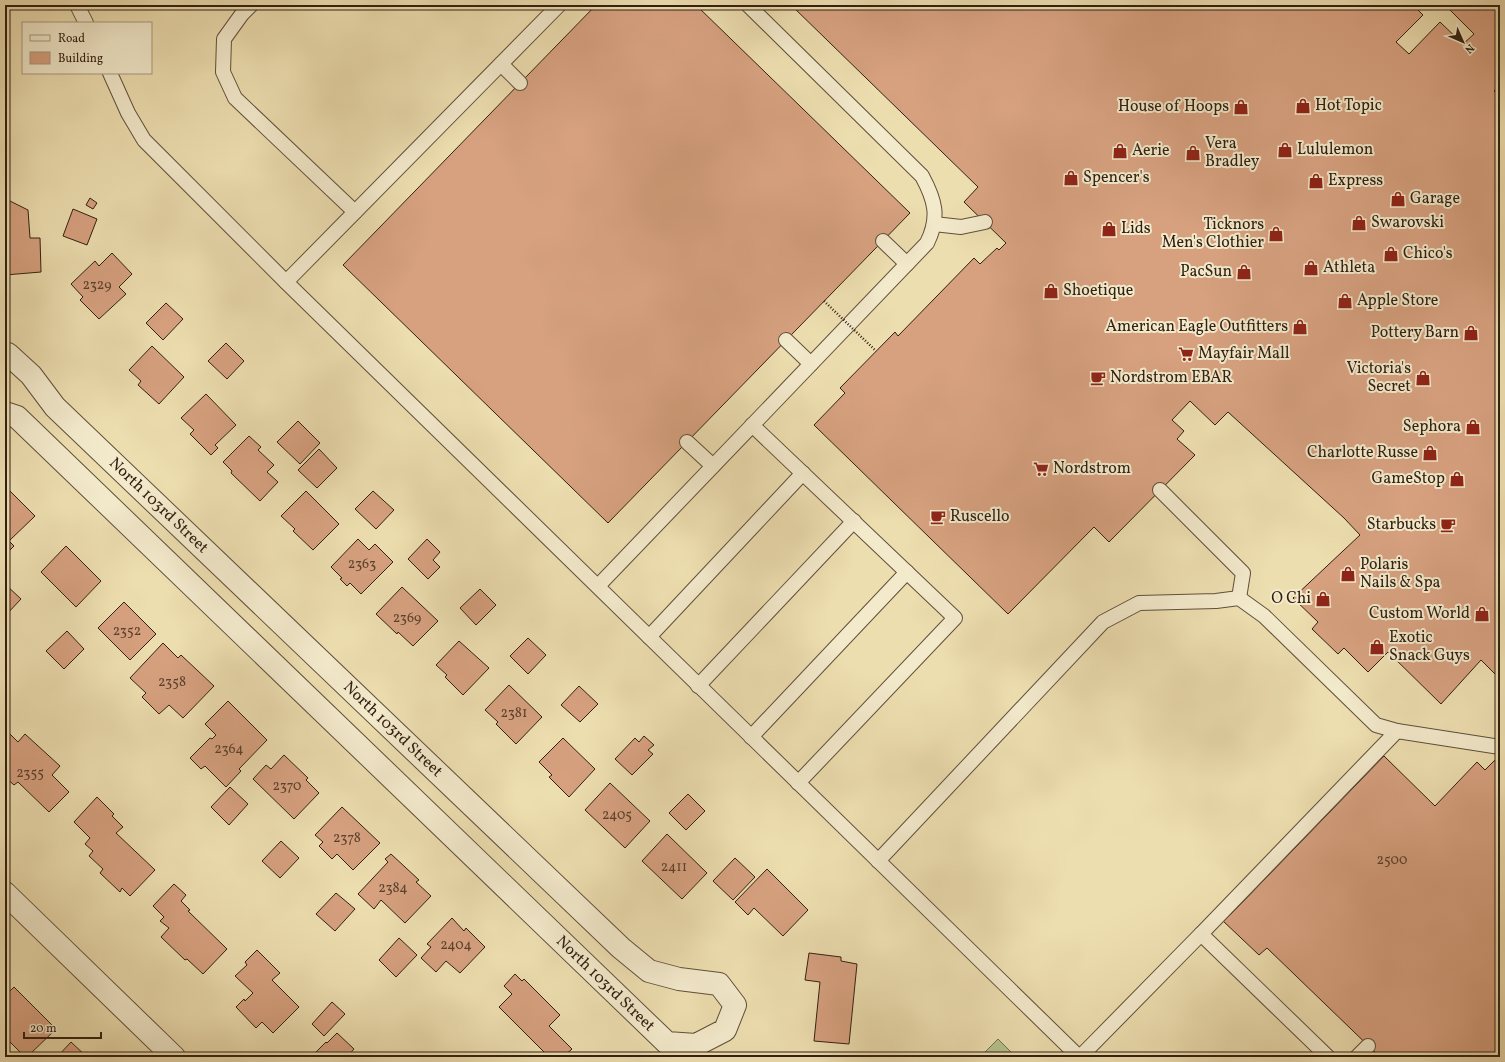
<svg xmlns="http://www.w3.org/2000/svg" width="1505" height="1062" viewBox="0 0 1505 1062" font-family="Vollkorn,serif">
<rect width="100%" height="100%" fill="#eddeb0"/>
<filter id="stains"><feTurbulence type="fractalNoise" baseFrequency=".005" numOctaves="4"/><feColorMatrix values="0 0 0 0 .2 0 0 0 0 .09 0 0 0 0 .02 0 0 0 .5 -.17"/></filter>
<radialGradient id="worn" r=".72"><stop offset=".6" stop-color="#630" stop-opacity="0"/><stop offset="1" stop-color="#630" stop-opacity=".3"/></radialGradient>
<path fill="#b5c28e" stroke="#737150" d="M998 1039 1016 1057H980Z"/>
<g fill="#d7a180" stroke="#312012">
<path d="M596 5H696L910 213 608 523 343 265Z"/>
<path d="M791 5H1413L1423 15 1396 42 1409 54 1440 22 1463 44 1474 34 1445 5H1500V85L1494 91 1500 97V679L1481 660 1441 704 1388 652 1368 672 1344 648 1338 654 1312 629 1318 622 1293 598 1360 535 1344 518 1228 412 1215 425 1190 401 1172 420 1184 431 1177 439 1195 455 1109 542 1094 527 1008 614 814 425 845 393 840 388 895 332 898 336 974 258 980 264 997 248 999 250 1006 243 964 202 978 187Z"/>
<path d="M90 198 97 203 93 209 86 205Z"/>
<path d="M10 201 28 210 30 238H40L41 272 5 275V206Z"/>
<path d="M73 209 97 219 87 245 63 236Z"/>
<path d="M112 253 132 274 119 287 126 294 99 319 80 300 83 297 71 284 95 261 99 266Z"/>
<path d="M166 303 183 319 163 340 146 323Z"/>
<path d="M226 343 244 361 227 379 208 361Z"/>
<path d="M152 346 184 377 159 404 138 385 141 381 129 370Z"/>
<path d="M206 394 236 425 215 445 218 448 211 455 190 434 194 430 181 418Z"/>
<path d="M298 421 320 443 300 464 277 442Z"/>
<path d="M249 436 261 447 258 450 274 465 267 472 278 482 260 501 231 473 232 471 223 462Z"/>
<path d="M319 449 337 468 317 488 298 470Z"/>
<path d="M10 491 35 516 9 541 14 546 5 555V496Z"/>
<path d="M306 491 339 524 313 550 293 531 295 529 281 516Z"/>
<path d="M373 491 394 510 376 529 355 509Z"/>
<path d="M358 539 369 550 375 544 393 562 361 594 350 583 347 586 340 579 342 578 331 567Z"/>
<path d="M427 539 440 552 433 560 440 567 428 579 408 559Z"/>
<path d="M66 546 101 581 76 607 41 572Z"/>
<path d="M5 584 21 599 5 616Z"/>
<path d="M402 587 438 621 413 646 398 632 397 634 376 614Z"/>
<path d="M480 589 496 605 476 625 460 608Z"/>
<path d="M124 602 156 634 130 660 98 628Z"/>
<path d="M67 631 84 649 64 669 46 651Z"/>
<path d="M528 638 546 655 528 674 510 656Z"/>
<path d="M459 641 489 668 463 695 445 677 447 675 436 665Z"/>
<path d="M163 643 178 658 181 655 214 686 183 718 169 705 159 714 142 697 146 693 130 678Z"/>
<path d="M509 685 542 717 516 744 496 724 498 722 485 710Z"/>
<path d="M579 686 598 704 580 722 561 705Z"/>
<path d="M228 701 267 740 239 769 241 771 226 787 205 766 201 769 190 758 210 738 212 739 216 735 205 724Z"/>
<path d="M10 734 18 742 25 734 60 766 52 775 69 792 49 812 18 782 14 785 5 777V774L7 772 5 769V740Z"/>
<path d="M644 736 654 745 648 750 653 754 632 775 615 759 635 738 639 742Z"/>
<path d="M563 738 595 769 569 797 549 777 552 775 539 762Z"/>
<path d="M284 755 308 778 306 780 319 793 294 819 253 779 266 765 271 769Z"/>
<path d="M1500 755V1057H1380L1267 948 1259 955 1222 920 1231 914 1384 756 1435 806 1477 762 1485 770Z"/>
<path d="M610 783 650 821 625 848 585 810Z"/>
<path d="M230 787 248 804 229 825 211 807Z"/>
<path d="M688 794 705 811 686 830 669 813Z"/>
<path d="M97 797 114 814 112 816 123 827 116 833 155 870 130 896 122 888 120 892 100 873 103 869 89 856 93 851 85 844 90 838 74 822Z"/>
<path d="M342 807 380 843 353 870 337 854 332 859 319 846 323 842 315 835Z"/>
<path d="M667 834 707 873 682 899 642 861Z"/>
<path d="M281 841 299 858 280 878 262 861Z"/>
<path d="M391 854 419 880 416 882 431 896 405 923 381 900 374 909 358 894 388 862 385 859Z"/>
<path d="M735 858 755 877 733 900 713 881Z"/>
<path d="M767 869 808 910 783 936 754 908 748 915 735 902Z"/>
<path d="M174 884 186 895 181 901 190 910 188 911 227 949 203 974 187 959 185 960 161 937 169 928 160 921 164 917 153 906Z"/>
<path d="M336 893 355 909 335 931 316 914Z"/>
<path d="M452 918 464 931 466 928 485 947 460 973 446 961 436 972 421 958 431 947 427 944Z"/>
<path d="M399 938 417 955 396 977 379 960Z"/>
<path d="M257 950 280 973 272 980 299 1007 273 1033 262 1022 256 1028 236 1007 244 999 245 1001 253 993 235 976 247 965 245 962Z"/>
<path d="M809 953 841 957V961L857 964 849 1044 814 1041 820 982 805 980Z"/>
<path d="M515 974 522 981 524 979 560 1015 549 1026 572 1049 563 1057H549L499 1007 512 994 504 986Z"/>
<path d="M14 987 56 1029 27 1057H25L5 1037V990L8 993Z"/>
<path d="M332 1002 345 1014 324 1036 312 1024Z"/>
<path d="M337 1033 354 1049 347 1057H311L326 1042 327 1043Z"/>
<path d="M71 1042 87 1057H57Z"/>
</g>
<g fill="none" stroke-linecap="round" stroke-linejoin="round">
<g stroke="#60503a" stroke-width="16">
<g id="service">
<path d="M77 5 86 23"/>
<path d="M251 5 242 14 224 39 223 72 235 98 355 212"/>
<path d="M501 64 520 83"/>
<path d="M110 73 128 113 144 140 286 282 1079 1057"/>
<path d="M934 224 961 227 985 222"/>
<path d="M883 241 907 264"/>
<path d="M286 282 559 5"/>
<path d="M786 340 811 364"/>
<path d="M752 425 955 618 798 783"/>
<path d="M687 442 713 466"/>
<path d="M1160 490 1243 573 1239 598"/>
<path d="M598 586 927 243C940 217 935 200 922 176L748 5"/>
<path d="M649 637 803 473"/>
<path d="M698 686 854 521"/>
<path d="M751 737 907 572"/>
<path d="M878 861 1103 622 1139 603 1216 601 1239 598 1264 616 1376 725 1397 731 1500 747"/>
<path d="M1080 1057 1201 934"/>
<path d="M1328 1057 1201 934 1397 731"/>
<path d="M1357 1057 1368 1046"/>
</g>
</g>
<g stroke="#60503a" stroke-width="24">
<g id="minor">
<path id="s1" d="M5 354H8L31 375 55 407 621 948 649 971 679 979 719 984 735 1005 725 1030 696 1045 667 1043 17 417 5 413"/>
<path d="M5 893 174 1057"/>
</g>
</g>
<use href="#service" stroke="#f3eacc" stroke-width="14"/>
<use href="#minor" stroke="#f3eacc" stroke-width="22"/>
<path stroke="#312012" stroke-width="2.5" stroke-dasharray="1 2" stroke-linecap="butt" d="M824 301 876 351"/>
</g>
<defs>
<g id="shop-bare" transform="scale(1.2)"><path d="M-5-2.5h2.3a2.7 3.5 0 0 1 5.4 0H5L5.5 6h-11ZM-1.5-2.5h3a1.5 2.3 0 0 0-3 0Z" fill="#8f2418" stroke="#f3eacc" stroke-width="2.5" paint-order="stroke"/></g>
<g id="supermarket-bare" transform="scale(1.2)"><path d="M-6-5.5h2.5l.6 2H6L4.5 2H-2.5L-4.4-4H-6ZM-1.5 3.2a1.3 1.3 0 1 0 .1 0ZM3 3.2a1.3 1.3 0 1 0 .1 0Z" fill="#8f2418" stroke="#f3eacc" stroke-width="2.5" paint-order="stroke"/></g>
<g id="cafe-bare" transform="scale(1.2)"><path d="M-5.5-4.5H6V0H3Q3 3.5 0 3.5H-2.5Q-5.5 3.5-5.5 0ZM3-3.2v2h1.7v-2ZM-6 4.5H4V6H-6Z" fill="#8f2418" stroke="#f3eacc" stroke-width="2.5" paint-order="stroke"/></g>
</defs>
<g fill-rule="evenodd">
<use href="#shop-bare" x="1303" y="106"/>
<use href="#shop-bare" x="1241" y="107"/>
<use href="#shop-bare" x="1285" y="150"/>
<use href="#shop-bare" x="1120" y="151"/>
<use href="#shop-bare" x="1193" y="153"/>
<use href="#shop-bare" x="1071" y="178"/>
<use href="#shop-bare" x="1316" y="181"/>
<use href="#shop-bare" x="1398" y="199"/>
<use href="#shop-bare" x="1359" y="223"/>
<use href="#shop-bare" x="1109" y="229"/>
<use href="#shop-bare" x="1276" y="234"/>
<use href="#shop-bare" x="1391" y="254"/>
<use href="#shop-bare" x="1311" y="268"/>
<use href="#shop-bare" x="1244" y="272"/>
<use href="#shop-bare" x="1051" y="291"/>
<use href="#shop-bare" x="1345" y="301"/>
<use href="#shop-bare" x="1300" y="327"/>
<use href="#shop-bare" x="1471" y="333"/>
<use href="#supermarket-bare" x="1186" y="354"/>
<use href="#cafe-bare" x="1098" y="378"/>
<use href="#shop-bare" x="1423" y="378"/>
<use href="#shop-bare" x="1473" y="427"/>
<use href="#shop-bare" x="1430" y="453"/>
<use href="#supermarket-bare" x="1041" y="469"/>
<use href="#shop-bare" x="1457" y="479"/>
<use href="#cafe-bare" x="938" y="517"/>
<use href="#cafe-bare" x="1448" y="525"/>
<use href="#shop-bare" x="1348" y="574"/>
<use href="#shop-bare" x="1323" y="599"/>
<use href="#shop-bare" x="1482" y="614"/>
<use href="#shop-bare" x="1377" y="647"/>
</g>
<g text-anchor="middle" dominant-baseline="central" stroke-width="4" stroke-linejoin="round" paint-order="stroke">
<g font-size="14" fill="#5a402e">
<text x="97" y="285">2329</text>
<text x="362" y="564">2363</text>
<text x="407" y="618">2369</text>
<text x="127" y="631">2352</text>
<text x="172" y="682">2358</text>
<text x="514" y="713">2381</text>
<text x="229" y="749">2364</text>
<text x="30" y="773">2355</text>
<text x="287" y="786">2370</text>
<text x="617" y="815">2405</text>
<text x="347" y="838">2378</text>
<text x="1392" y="860">2500</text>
<text x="674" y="867">2411</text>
<text x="393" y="888">2384</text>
<text x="456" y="945">2404</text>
</g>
<g font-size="16" fill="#312012" stroke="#f3eacc" text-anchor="start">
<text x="1315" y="106">Hot Topic</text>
<text x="1229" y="107" text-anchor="end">House of Hoops</text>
<text x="1205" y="144">Vera<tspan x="1205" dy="18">Bradley</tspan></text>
<text x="1297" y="150">Lululemon</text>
<text x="1132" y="151">Aerie</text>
<text x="1083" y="178">Spencer's</text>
<text x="1328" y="181">Express</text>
<text x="1410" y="199">Garage</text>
<text x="1371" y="223">Swarovski</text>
<text x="1264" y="225" text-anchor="end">Ticknors<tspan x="1264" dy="18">Men's Clothier</tspan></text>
<text x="1121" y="229">Lids</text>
<text x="1403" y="254">Chico's</text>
<text x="1323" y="268">Athleta</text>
<text x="1232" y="272" text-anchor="end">PacSun</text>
<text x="1063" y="291">Shoetique</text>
<text x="1357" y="301">Apple Store</text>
<text x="1288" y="327" text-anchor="end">American Eagle Outfitters</text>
<text x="1459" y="333" text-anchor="end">Pottery Barn</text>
<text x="1198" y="354">Mayfair Mall</text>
<text x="1411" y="369" text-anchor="end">Victoria's<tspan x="1411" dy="18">Secret</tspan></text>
<text x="1110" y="378">Nordstrom EBAR</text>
<text x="1461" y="427" text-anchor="end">Sephora</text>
<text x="1418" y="453" text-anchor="end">Charlotte Russe</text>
<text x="1053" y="469">Nordstrom</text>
<text x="1445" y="479" text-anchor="end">GameStop</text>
<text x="950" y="517">Ruscello</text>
<text x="1436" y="525" text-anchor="end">Starbucks</text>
<text x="1360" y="565">Polaris<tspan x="1360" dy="18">Nails &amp; Spa</tspan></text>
<text x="1311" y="599" text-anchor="end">O Chi</text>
<text x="1470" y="614" text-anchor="end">Custom World</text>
<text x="1389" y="638">Exotic<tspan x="1389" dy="18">Snack Guys</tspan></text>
</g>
<g font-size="16" fill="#312012" stroke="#f3eacc">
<text stroke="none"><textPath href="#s1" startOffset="217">North 103rd Street</textPath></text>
<text stroke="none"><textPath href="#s1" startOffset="541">North 103rd Street</textPath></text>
<text transform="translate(605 984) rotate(44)">North 103rd Street</text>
</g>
</g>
<rect width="1505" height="1062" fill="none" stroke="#eddeb0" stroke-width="20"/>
<rect x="6" y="6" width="1493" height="1050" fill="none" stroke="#312012" stroke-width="2"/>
<rect x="10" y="10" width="1485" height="1042" fill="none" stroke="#312012"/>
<rect x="22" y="22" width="130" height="52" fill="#f3eacc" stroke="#a59982"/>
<rect x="30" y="35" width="20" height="6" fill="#f3eacc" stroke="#a59982"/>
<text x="58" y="42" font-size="12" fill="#312012">Road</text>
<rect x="30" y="52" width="20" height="12" fill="#d7a180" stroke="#a59982"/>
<text x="58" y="62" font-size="12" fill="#312012">Building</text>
<g transform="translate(1463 42) rotate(135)" stroke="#f3eacc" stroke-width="3" paint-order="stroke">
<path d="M0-3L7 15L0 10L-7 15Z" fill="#312012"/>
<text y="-6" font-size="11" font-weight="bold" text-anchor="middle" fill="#312012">N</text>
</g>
<path d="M24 1032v6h77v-6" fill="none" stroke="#312012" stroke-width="2"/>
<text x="30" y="1032" font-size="12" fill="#312012" stroke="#f3eacc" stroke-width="3" paint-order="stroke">20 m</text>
<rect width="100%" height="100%" filter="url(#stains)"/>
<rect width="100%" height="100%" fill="url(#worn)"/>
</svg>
